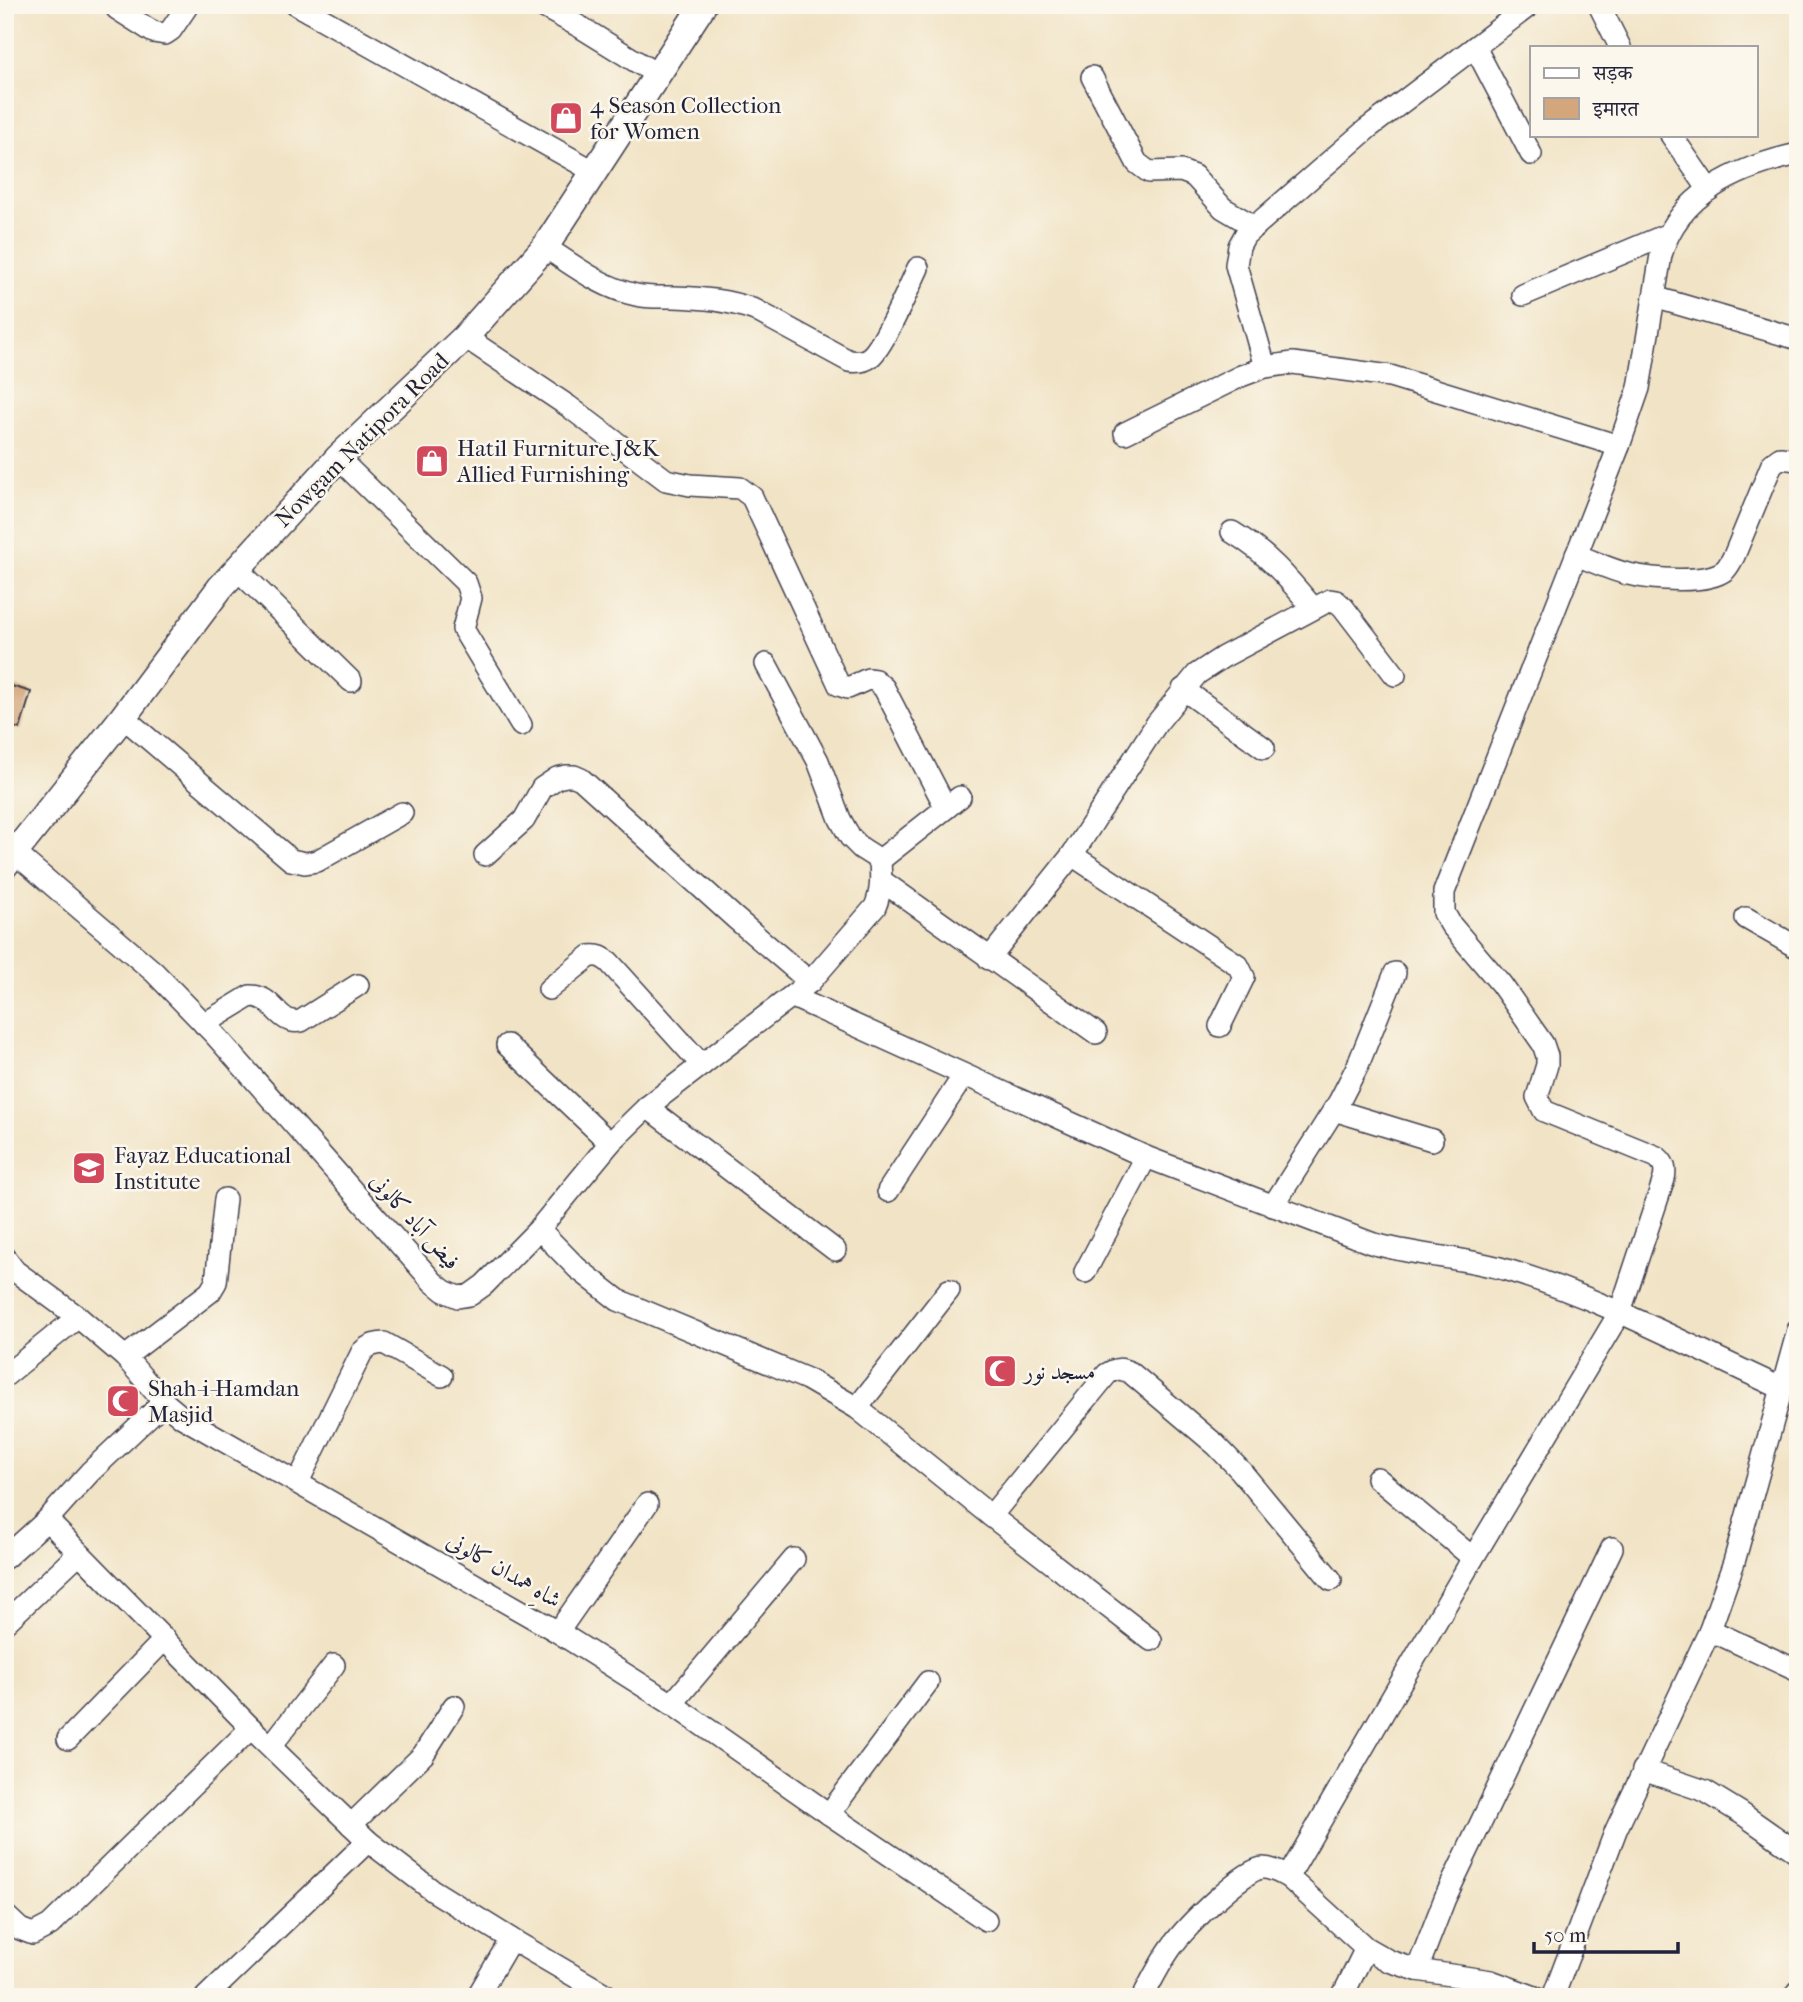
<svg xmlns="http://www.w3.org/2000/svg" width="1803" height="2002" viewBox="0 0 1803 2002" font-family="'IM FELL French Canon',Amiri,'Noto Serif Devanagari',serif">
<rect width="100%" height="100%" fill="#fbf7ec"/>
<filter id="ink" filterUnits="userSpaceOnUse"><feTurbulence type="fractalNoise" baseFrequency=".0143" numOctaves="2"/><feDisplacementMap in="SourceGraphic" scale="14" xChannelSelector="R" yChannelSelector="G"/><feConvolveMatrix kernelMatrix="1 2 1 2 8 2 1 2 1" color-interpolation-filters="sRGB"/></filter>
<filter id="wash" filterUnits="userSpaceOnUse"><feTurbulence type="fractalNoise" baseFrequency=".00686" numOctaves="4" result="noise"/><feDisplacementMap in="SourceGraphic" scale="28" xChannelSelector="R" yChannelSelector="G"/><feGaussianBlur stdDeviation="1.57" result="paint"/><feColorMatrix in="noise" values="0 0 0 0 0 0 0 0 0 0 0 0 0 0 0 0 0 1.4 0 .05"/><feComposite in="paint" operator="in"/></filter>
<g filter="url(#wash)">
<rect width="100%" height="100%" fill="#f1e3c5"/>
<g id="blocks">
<path fill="#d3a67b" d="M5 684 31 692 20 729 5 724Z"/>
</g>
</g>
<g filter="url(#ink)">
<use href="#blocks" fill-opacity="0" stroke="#413f50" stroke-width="2"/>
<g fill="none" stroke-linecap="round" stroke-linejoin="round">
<g stroke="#413f50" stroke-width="24">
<g id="minor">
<path d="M297 5 595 172"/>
<path d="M540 5 582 28 658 75"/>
<path d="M1599 5 1620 47"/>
<path d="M117 9 153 32 165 34 171 30 188 5"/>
<path d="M1475 47 1531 154"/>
<path d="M1092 77 1137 163 1149 172 1181 171 1194 176 1223 208 1255 227"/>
<path d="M1671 135 1709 190"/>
<path d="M545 247C573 265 602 288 636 295 648 298 662 297 674 297 703 298 728 300 755 310L849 361C857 362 864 362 870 357 884 346 909 287 918 268"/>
<path d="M1523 295 1666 235"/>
<path d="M1654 297 1798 339"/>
<path d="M465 337 568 406 666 480 690 485 740 488 752 497 839 685 848 688 868 679 875 680 884 688 946 808"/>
<path d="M1265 367 1236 265 1239 246 1245 235 1367 129 1530 5"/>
<path d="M1125 433 1241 376 1265 367 1293 363 1390 376 1619 446"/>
<path d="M338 458 466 583 471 598 463 629 521 725"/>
<path d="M1232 532C1267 553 1287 577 1313 608"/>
<path d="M1576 555C1593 561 1610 570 1628 574 1651 579 1706 585 1725 570 1729 566 1731 561 1734 556L1772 464 1780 458 1798 460"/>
<path d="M237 569 351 681"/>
<path d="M766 664 818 761 840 819 850 837 861 848 880 860"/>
<path d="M1183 689 1264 748"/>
<path d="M123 717 291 860 305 863 317 861 402 813"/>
<path d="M15 853 154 972 216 1036 433 1282 444 1291 458 1297 470 1295 484 1285 539 1229 610 1143 647 1107 810 982 875 907C882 891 881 877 880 860"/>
<path d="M485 855 524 820 542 788 557 778 566 776H574L581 779 735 918 810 982"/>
<path d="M1072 855 1238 965 1244 977 1220 1026"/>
<path d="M880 860 960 797"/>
<path d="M882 881 1096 1033"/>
<path d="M1746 918 1798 948"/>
<path d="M989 959 1072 855 1157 723 1197 674 1223 657 1330 600 1336 601 1343 607 1395 675"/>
<path d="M549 989 590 956C599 955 602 957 609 962L702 1065"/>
<path d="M793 997 1146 1157 1371 1243C1416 1256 1463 1257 1507 1270 1602 1298 1691 1347 1781 1388"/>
<path d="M204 1024 250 996C274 995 278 1026 301 1021L358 985"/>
<path d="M507 1045 610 1143"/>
<path d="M647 1107 835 1250"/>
<path d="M1334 1110 1432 1140"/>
<path d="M888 1191 964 1075"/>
<path d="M1273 1206 1339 1102 1358 1065 1395 973"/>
<path d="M539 1229 577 1268 618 1300 807 1379 857 1408 991 1516 1151 1640"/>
<path d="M5 1258 15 1271 78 1317 125 1357 164 1402 182 1417 558 1632 672 1704 829 1814 986 1920"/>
<path d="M1085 1272 1146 1157"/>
<path d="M125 1357 210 1292 216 1282 225 1199"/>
<path d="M5 1376 78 1317"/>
<path d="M857 1408 949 1290"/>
<path d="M1377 1478 1473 1558"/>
<path d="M298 1482 362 1352C369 1345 374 1344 384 1343L442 1376"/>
<path d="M991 1516 1107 1374C1116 1368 1121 1368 1131 1373L1216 1445 1241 1471 1331 1580"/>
<path d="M47 1520 251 1728 368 1841 432 1890 511 1939 610 1997"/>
<path d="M5 1558 47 1520 90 1472 164 1402"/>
<path d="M5 1623 78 1554"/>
<path d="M1710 1630 1798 1671"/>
<path d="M558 1632 647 1504"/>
<path d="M672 1704 794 1559"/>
<path d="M68 1739 165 1639"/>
<path d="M271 1746 334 1665"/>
<path d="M1643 1770 1705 1791 1741 1813 1798 1853"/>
<path d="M829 1814 928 1682"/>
<path d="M351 1825 423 1755 454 1706"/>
<path d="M1288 1877 1473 1558 1620 1312 1664 1179C1666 1169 1665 1164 1657 1157L1544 1111 1537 1097 1547 1065V1056L1543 1044 1501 984 1451 925 1444 913V892L1619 446 1639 388 1661 255C1678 193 1740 167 1798 154"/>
<path d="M5 1915 20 1929 33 1934 50 1925 251 1728"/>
<path d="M1417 1970 1445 1898 1612 1548"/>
<path d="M206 1997 368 1841"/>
<path d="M477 1997 511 1939"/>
<path d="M1143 1997C1152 1979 1161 1961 1173 1945 1185 1928 1244 1868 1263 1868 1272 1868 1280 1873 1288 1877L1366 1948 1389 1961 1417 1970 1491 1981 1535 1997"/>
<path d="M1342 1997 1366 1948"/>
<path d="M1553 1997 1616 1830 1710 1630 1734 1562 1798 1330"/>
<path d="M1795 1997 1798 1992"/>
</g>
</g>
<g stroke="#413f50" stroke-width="29">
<path id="major" d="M5 865 123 717 220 588 338 458 465 337 545 247 703 5"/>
</g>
<use href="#minor" stroke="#fff" stroke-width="21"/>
<use href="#major" stroke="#fff" stroke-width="26"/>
</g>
</g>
<defs>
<g id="shop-square" transform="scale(1.75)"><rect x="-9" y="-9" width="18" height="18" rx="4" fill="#d1495b" stroke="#fbf7ec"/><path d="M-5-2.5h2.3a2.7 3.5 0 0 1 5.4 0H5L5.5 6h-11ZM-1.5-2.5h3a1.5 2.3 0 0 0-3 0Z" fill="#fff"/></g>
<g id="school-square" transform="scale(1.75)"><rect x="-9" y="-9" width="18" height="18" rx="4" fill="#d1495b" stroke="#fbf7ec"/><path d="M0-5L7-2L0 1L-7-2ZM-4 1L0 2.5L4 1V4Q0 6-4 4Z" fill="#fff"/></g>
<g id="mosque-square" transform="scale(1.75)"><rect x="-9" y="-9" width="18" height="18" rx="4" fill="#d1495b" stroke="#fbf7ec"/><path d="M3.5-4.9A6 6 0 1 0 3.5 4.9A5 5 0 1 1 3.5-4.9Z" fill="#fff"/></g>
</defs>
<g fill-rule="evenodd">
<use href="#shop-square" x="566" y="118"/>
<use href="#shop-square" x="432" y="461"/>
<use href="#school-square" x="89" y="1168"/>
<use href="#mosque-square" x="1000" y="1371"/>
<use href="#mosque-square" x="123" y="1401"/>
</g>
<g text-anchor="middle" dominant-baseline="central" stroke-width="5" stroke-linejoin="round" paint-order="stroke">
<g font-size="23" fill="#22223b" stroke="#fbf7ec" text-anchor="start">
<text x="590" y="105">4 Season Collection<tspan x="590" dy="26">for Women</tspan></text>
<text x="457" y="448">Hatil Furniture J&amp;K<tspan x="457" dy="26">Allied Furnishing</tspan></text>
<text x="114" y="1155">Fayaz Educational<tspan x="114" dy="26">Institute</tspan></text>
<text x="1024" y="1371">مسجد نور</text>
<text x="148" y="1388">Shah-i-Hamdan<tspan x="148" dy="26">Masjid</tspan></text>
</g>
<g font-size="23" fill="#22223b" stroke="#fbf7ec">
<text transform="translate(362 440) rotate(-45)">Nowgam Natipora Road</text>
<text transform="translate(415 1221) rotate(48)">فیض آباد کالونی</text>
<text transform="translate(504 1570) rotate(30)">شاہِ ہمدان کالونی</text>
</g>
</g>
<rect width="1803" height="2002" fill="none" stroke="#fbf7ec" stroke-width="28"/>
<rect x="1530" y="46" width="228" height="91" fill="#fbf7ec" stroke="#a4a2a5" stroke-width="2"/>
<rect x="1544" y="68" width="35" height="10" fill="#ffffff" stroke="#a4a2a5" stroke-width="2"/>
<text x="1593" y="80" font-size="21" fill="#22223b">सड़क</text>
<rect x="1544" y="98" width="35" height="21" fill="#d3a67b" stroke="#a4a2a5" stroke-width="2"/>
<text x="1593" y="116" font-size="21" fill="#22223b">इमारत</text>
<path d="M1534 1942v10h144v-10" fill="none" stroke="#22223b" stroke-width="3.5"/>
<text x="1544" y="1942" font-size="21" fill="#22223b" stroke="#fbf7ec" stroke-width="5" paint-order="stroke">50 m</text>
</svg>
